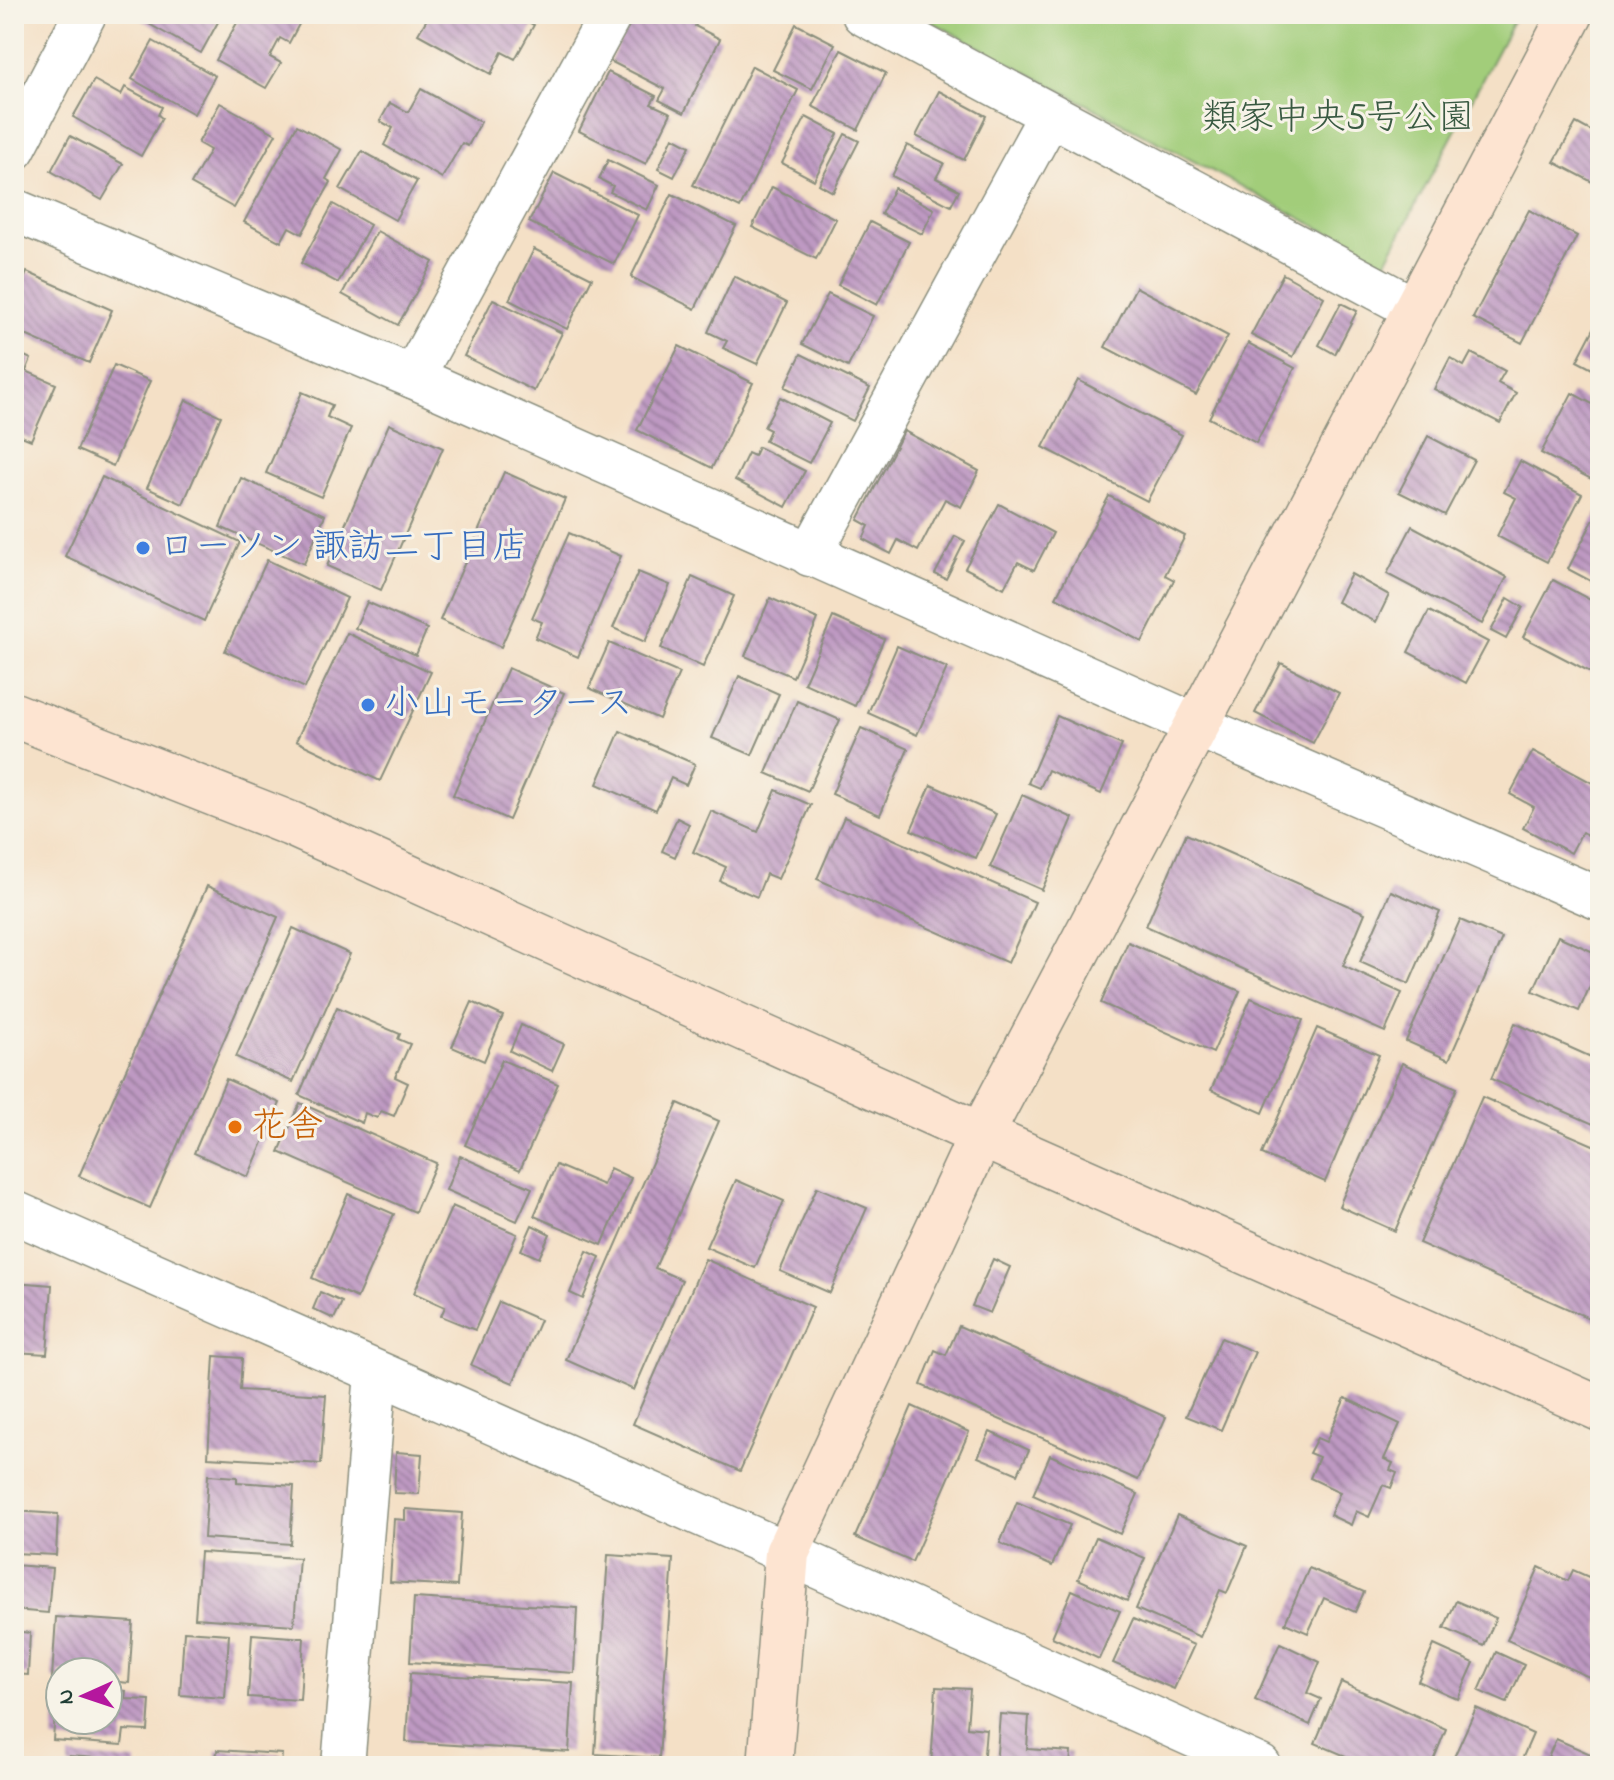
<svg xmlns="http://www.w3.org/2000/svg" width="1614" height="1780" viewBox="0 0 1614 1780" font-family="'Indie Flower','Klee One',sans-serif">
<defs>
<pattern id="building-back-hatch" width="6" height="6" patternUnits="userSpaceOnUse" patternTransform="scale(2)"><rect width="6" height="6" fill="#be99c2"/><path d="M-1 5l2 2M0 0l6 6M5-1l2 2" fill="none" stroke="#9a7e9e"/></pattern>
</defs>
<rect width="100%" height="100%" fill="#f7f3e8"/>
<filter id="ink" filterUnits="userSpaceOnUse"><feTurbulence type="fractalNoise" baseFrequency=".0125" numOctaves="2"/><feDisplacementMap in="SourceGraphic" scale="16" xChannelSelector="R" yChannelSelector="G"/><feConvolveMatrix kernelMatrix="1 2 1 2 8 2 1 2 1" color-interpolation-filters="sRGB"/></filter>
<filter id="wash" filterUnits="userSpaceOnUse"><feTurbulence type="fractalNoise" baseFrequency=".006" numOctaves="4" result="noise"/><feDisplacementMap in="SourceGraphic" scale="32" xChannelSelector="R" yChannelSelector="G"/><feGaussianBlur stdDeviation="1.8" result="paint"/><feColorMatrix in="noise" values="0 0 0 0 0 0 0 0 0 0 0 0 0 0 0 0 0 1.4 0 .05"/><feComposite in="paint" operator="in"/></filter>
<g filter="url(#wash)">
<rect width="100%" height="100%" fill="#f4e0c6"/>
<path fill="#a2cd7a" stroke="#608557" stroke-width="2" d="M917 14H1517L1385 263Z"/>
<g id="blocks">
<g fill="url(#building-back-hatch)">
<path d="M131 14H205L218 22 201 53Z"/>
<path d="M242 14 304 15 289 43 280 38 270 57 281 63 266 88 216 60Z"/>
<path d="M430 14H514L534 25 515 59 502 52 491 74 418 34Z"/>
<path d="M634 14H688L699 19 695 26 720 39 684 113 659 100 665 89 610 61Z"/>
<path d="M796 24 835 44 812 89 773 70Z"/>
<path d="M153 41 215 76 194 114 132 79Z"/>
<path d="M841 50 886 73 858 130 812 106Z"/>
<path d="M752 66 798 90 740 208 693 185Z"/>
<path d="M608 72 656 96 651 104 671 113 646 164 579 131Z"/>
<path d="M94 80 121 95 125 87 162 107 158 115 162 118 141 156 73 117Z"/>
<path d="M421 89 481 122 468 146 462 143 442 178 384 145 393 128 380 121 390 103 408 112Z"/>
<path d="M939 91 986 116 964 160 916 136Z"/>
<path d="M220 103 276 134 234 208 191 184 210 150 198 143Z"/>
<path d="M806 117 838 134 814 180 782 163Z"/>
<path d="M1576 123 1600 136V186L1554 162Z"/>
<path d="M297 125 342 150 326 179 331 182 302 234 289 227 281 242 244 222Z"/>
<path d="M845 134 859 141 833 192 819 184Z"/>
<path d="M70 136 123 164 102 200 51 171Z"/>
<path d="M673 137 690 146 674 177 658 169Z"/>
<path d="M907 145 944 163 936 178 959 190 951 206 892 176Z"/>
<path d="M362 151 417 181 395 220 340 189Z"/>
<path d="M608 160 659 185 647 210 610 192 613 186 599 179Z"/>
<path d="M554 173 638 215 614 264 529 222Z"/>
<path d="M772 187 836 219 816 259 752 227Z"/>
<path d="M894 188 934 209 922 234 881 214Z"/>
<path d="M672 194 736 226 695 309 631 277Z"/>
<path d="M333 204 370 225 338 283 301 263Z"/>
<path d="M1529 210 1577 236 1522 343 1473 318Z"/>
<path d="M870 222 909 242 877 305 838 285Z"/>
<path d="M377 231 433 262 398 325 342 294Z"/>
<path d="M534 249 592 278 567 329 509 300Z"/>
<path d="M27 272 112 310 89 363 14 330V303Z"/>
<path d="M1283 274 1324 297 1293 357 1251 335Z"/>
<path d="M734 276 787 303 757 364 723 348 727 341 708 332Z"/>
<path d="M1136 287 1228 336 1196 395 1105 347Z"/>
<path d="M828 294 873 316 848 367 802 344Z"/>
<path d="M493 299 562 333 534 391 464 356Z"/>
<path d="M1341 303 1357 311 1335 354 1319 345Z"/>
<path d="M1600 317V373L1577 361Z"/>
<path d="M1248 343 1295 368 1256 443 1209 418Z"/>
<path d="M679 346 753 383 712 468 637 430Z"/>
<path d="M14 351 31 359 26 371 56 384 31 440 14 433Z"/>
<path d="M1471 353 1505 371 1498 383 1516 393 1500 423 1434 389 1450 358 1464 366Z"/>
<path d="M801 354 870 388 853 421 785 387Z"/>
<path d="M114 365 150 381 113 466 77 450Z"/>
<path d="M1078 380 1182 435 1147 501 1043 447Z"/>
<path d="M302 392 332 405 327 417 351 428 321 497 266 473Z"/>
<path d="M1572 393 1600 408V466L1593 480 1541 453Z"/>
<path d="M780 397 830 423 809 463 765 441 770 430 764 427Z"/>
<path d="M186 400 221 416 183 504 147 488Z"/>
<path d="M389 424 443 448 381 590 327 566Z"/>
<path d="M904 431 979 471 961 507 945 499 918 551 898 540 891 554 863 539 869 526 858 520Z"/>
<path d="M1428 436 1474 460 1445 515 1399 492Z"/>
<path d="M758 447 805 471 786 507 735 480 748 453 754 456Z"/>
<path d="M1520 461 1582 494 1547 562 1497 536 1516 498 1504 492Z"/>
<path d="M504 472 565 499 501 647 440 620Z"/>
<path d="M102 477 240 542 204 621 65 556Z"/>
<path d="M241 478 325 515 304 564 220 527Z"/>
<path d="M1109 496 1185 536 1165 575 1174 580 1142 642 1056 597Z"/>
<path d="M999 504 1053 533 1034 570 1018 562 1004 588 965 568Z"/>
<path d="M1600 507V586L1568 569Z"/>
<path d="M1412 526 1507 577 1482 624 1387 574Z"/>
<path d="M569 533 621 556 578 657 535 638 542 622 532 618Z"/>
<path d="M955 536 965 541 946 579 935 574Z"/>
<path d="M267 560 347 598 305 688 225 651Z"/>
<path d="M638 572 670 585 645 642 613 628Z"/>
<path d="M1351 574 1389 595 1376 622 1337 602Z"/>
<path d="M692 577 734 596 703 667 661 648Z"/>
<path d="M1553 580 1600 605V677L1523 637Z"/>
<path d="M770 598 818 619 793 677 745 656Z"/>
<path d="M1508 598 1523 607 1506 639 1491 631Z"/>
<path d="M367 602 427 629 416 655 355 628Z"/>
<path d="M1429 611 1488 642 1466 683 1408 652Z"/>
<path d="M833 617 884 639 855 706 804 683Z"/>
<path d="M347 633 431 672 380 781 296 741Z"/>
<path d="M609 643 679 673 659 719 589 688Z"/>
<path d="M897 646 947 668 917 735 868 713Z"/>
<path d="M1281 663 1339 693 1313 743 1255 713Z"/>
<path d="M508 668 564 693 509 820 453 795Z"/>
<path d="M739 676 779 694 752 755 712 738Z"/>
<path d="M797 701 840 720 808 791 766 773Z"/>
<path d="M1057 716 1122 745 1101 794 1048 770 1040 788 1028 783Z"/>
<path d="M861 728 908 749 880 815 832 794Z"/>
<path d="M620 731 695 764 686 785 671 778 656 810 597 784Z"/>
<path d="M1533 751 1600 787V842L1582 832 1571 853 1523 828 1534 807 1510 794Z"/>
<path d="M931 785 996 814 976 858 911 830Z"/>
<path d="M776 790 811 805 778 879 766 874 757 897 720 881 726 867 693 852 711 811 758 832Z"/>
<path d="M1022 795 1073 818 1042 890 990 867Z"/>
<path d="M844 817 1035 902 1008 963 817 879Z"/>
<path d="M677 818 689 824 675 857 662 851Z"/>
<path d="M1186 834 1365 913 1343 966 1402 993 1385 1032 1146 926Z"/>
<path d="M207 886 278 917 150 1208 79 1176Z"/>
<path d="M1391 891 1440 912 1409 984 1360 962Z"/>
<path d="M1460 920 1502 938 1449 1060 1406 1041Z"/>
<path d="M293 928 350 954 293 1082 236 1057Z"/>
<path d="M1558 936 1600 955V963L1579 1011 1533 991Z"/>
<path d="M1128 942 1240 991 1213 1053 1101 1003Z"/>
<path d="M1251 998 1303 1020 1263 1113 1211 1090Z"/>
<path d="M472 1002 503 1016 484 1061 452 1047Z"/>
<path d="M337 1007 400 1034 398 1039 410 1044 395 1077 408 1083 394 1116 381 1111 377 1118 365 1113 362 1123 299 1095Z"/>
<path d="M1515 1023 1600 1061V1127L1491 1079Z"/>
<path d="M521 1025 564 1044 552 1071 510 1051Z"/>
<path d="M1317 1028 1379 1055 1325 1182 1262 1154Z"/>
<path d="M502 1060 558 1084 520 1170 465 1145Z"/>
<path d="M1402 1063 1457 1088 1395 1231 1339 1206Z"/>
<path d="M226 1079 280 1103 248 1177 194 1153Z"/>
<path d="M1482 1097 1600 1148V1323L1419 1243Z"/>
<path d="M300 1103 436 1163 415 1212 279 1152Z"/>
<path d="M678 1103 719 1121 655 1268 682 1280 634 1390 566 1360Z"/>
<path d="M460 1156 532 1188 517 1221 446 1190Z"/>
<path d="M556 1165 603 1185 610 1168 631 1178 602 1245 534 1216Z"/>
<path d="M736 1180 784 1201 755 1268 706 1247Z"/>
<path d="M817 1187 867 1208 830 1293 780 1271Z"/>
<path d="M348 1194 394 1214 357 1298 312 1278Z"/>
<path d="M452 1206 517 1234 475 1330 441 1316 445 1307 414 1293Z"/>
<path d="M532 1225 550 1234 539 1258 521 1250Z"/>
<path d="M587 1251 600 1257 583 1299 570 1293Z"/>
<path d="M705 1259 813 1307 740 1471 633 1424Z"/>
<path d="M993 1259 1010 1267 990 1313 972 1306Z"/>
<path d="M14 1282 52 1285 47 1354 14 1352Z"/>
<path d="M320 1292 342 1302 334 1319 313 1309Z"/>
<path d="M499 1302 540 1320 513 1383 471 1365Z"/>
<path d="M959 1326 1166 1417 1138 1480 921 1385 935 1350 946 1355Z"/>
<path d="M1221 1338 1255 1352 1221 1430 1186 1416Z"/>
<path d="M214 1356 242 1358 240 1390 326 1395 321 1464 208 1457Z"/>
<path d="M1345 1398 1400 1424 1384 1459 1393 1463 1390 1470 1397 1473 1391 1488 1383 1485 1369 1517 1356 1511 1351 1525 1330 1515 1340 1492 1310 1478 1319 1457 1309 1453 1317 1438 1326 1442Z"/>
<path d="M912 1406 969 1432 912 1562 855 1537Z"/>
<path d="M990 1432 1029 1450 1018 1474 978 1457Z"/>
<path d="M396 1452 422 1454 419 1494 394 1493Z"/>
<path d="M1050 1455 1138 1494 1120 1534 1033 1495Z"/>
<path d="M208 1475 237 1477V1482L294 1486 290 1544 204 1538Z"/>
<path d="M1017 1502 1070 1525 1052 1566 1000 1543Z"/>
<path d="M405 1509 462 1513 457 1586 390 1582 394 1519 405 1520Z"/>
<path d="M14 1511 58 1514 56 1555 14 1553Z"/>
<path d="M1177 1515 1247 1546 1227 1593 1220 1590 1200 1637 1136 1609Z"/>
<path d="M1096 1537 1145 1558 1127 1601 1078 1579Z"/>
<path d="M200 1552 299 1558 294 1625 195 1618Z"/>
<path d="M608 1555 673 1559 659 1758 595 1754Z"/>
<path d="M14 1565 52 1568 48 1613 14 1610Z"/>
<path d="M1539 1567 1568 1581 1573 1570 1600 1582V1682L1507 1640Z"/>
<path d="M1309 1568 1364 1592 1355 1612 1324 1598 1308 1633 1285 1623Z"/>
<path d="M1072 1590 1120 1611 1099 1659 1052 1637Z"/>
<path d="M414 1598 577 1608 574 1673 410 1662Z"/>
<path d="M1456 1601 1496 1618 1484 1646 1444 1628Z"/>
<path d="M56 1617 133 1622 129 1683 108 1681V1672H60V1678H52Z"/>
<path d="M1133 1619 1194 1645 1174 1689 1113 1663Z"/>
<path d="M14 1631 30 1633 28 1675 14 1674Z"/>
<path d="M184 1631 229 1634 225 1698 180 1695Z"/>
<path d="M252 1634 304 1638 300 1700 248 1697Z"/>
<path d="M1280 1643 1320 1662 1307 1693 1321 1699 1310 1725 1255 1700Z"/>
<path d="M1434 1645 1474 1663 1458 1699 1418 1681Z"/>
<path d="M1496 1652 1524 1665 1507 1703 1479 1691Z"/>
<path d="M410 1673 573 1683 569 1752 406 1742Z"/>
<path d="M1341 1682 1446 1729 1431 1766H1369L1315 1743Z"/>
<path d="M57 1686H60V1720H108V1690L126 1691 125 1699 150 1700 148 1731 124 1730 122 1745 53 1740Z"/>
<path d="M936 1687 970 1689 967 1727 986 1729 983 1766H931Z"/>
<path d="M1476 1708 1533 1734 1519 1766H1450Z"/>
<path d="M1000 1714 1029 1716 1027 1749 1071 1752 1070 1766H996Z"/>
<path d="M1556 1739 1600 1758 1599 1766H1544Z"/>
<path d="M217 1750 282 1754 281 1766H216Z"/>
<path d="M69 1756 136 1761V1766H69Z"/>
</g>
</g>
</g>
<g filter="url(#ink)">
<use href="#blocks" fill-opacity="0" stroke="#8a8e7d" stroke-width="2"/>
<g fill="none" stroke-linecap="round" stroke-linejoin="round">
<g stroke="#8a8e7d" stroke-width="45">
<g id="street">
<path d="M863 14 1415 309"/>
<path d="M14 149 85 14"/>
<path d="M14 210 413 377 1198 726 1600 899"/>
<path d="M413 377 611 14"/>
<path d="M810 555 1050 115"/>
<path d="M14 1212 760 1541 1260 1766"/>
<path d="M343 1766 376 1373"/>
</g>
</g>
<g stroke="#8a8e7d" stroke-width="47">
<g id="secondary">
<path d="M14 715 291 824 981 1135 1600 1409"/>
<path d="M770 1766 787 1553 981 1135 1571 14"/>
</g>
</g>
<use href="#street" stroke="#fff" stroke-width="42"/>
<use href="#secondary" stroke="#fde4d1" stroke-width="44"/>
</g>
</g>
<g fill="#3f7fe0" stroke="#f7f3e8" stroke-width="3">
<circle cx="143" cy="548" r="8"/>
<circle cx="368" cy="705" r="8"/>
</g>
<circle fill="#e8710a" stroke="#f7f3e8" stroke-width="3" cx="235" cy="1127" r="8"/>
<g text-anchor="middle" dominant-baseline="central" stroke-width="6" stroke-linejoin="round" paint-order="stroke">
<g font-size="36" fill="#395a42" stroke="#f7f3e8">
<text x="1338" y="119">類家中央5号公園</text>
</g>
<g font-size="36" fill="#366cbe" stroke="#f7f3e8" text-anchor="start">
<text x="159" y="548">ローソン 諏訪二丁目店</text>
<text x="384" y="705">小山モータース</text>
</g>
<g font-size="36" fill="#c56008" stroke="#f7f3e8" text-anchor="start">
<text x="251" y="1127">花舎</text>
</g>
</g>
<rect width="1614" height="1780" fill="none" stroke="#f7f3e8" stroke-width="48"/>
<g transform="translate(84 1696) rotate(267)"><circle r="38" fill="#f7f3e8" stroke="#a1aaa0" stroke-width="2"/>
<path d="M0-6L14 30L0 20L-14 30Z" fill="#b5179e"/>
<text y="-12" font-size="22" font-weight="bold" text-anchor="middle" fill="#1f3d34">N</text>
</g>
</svg>
